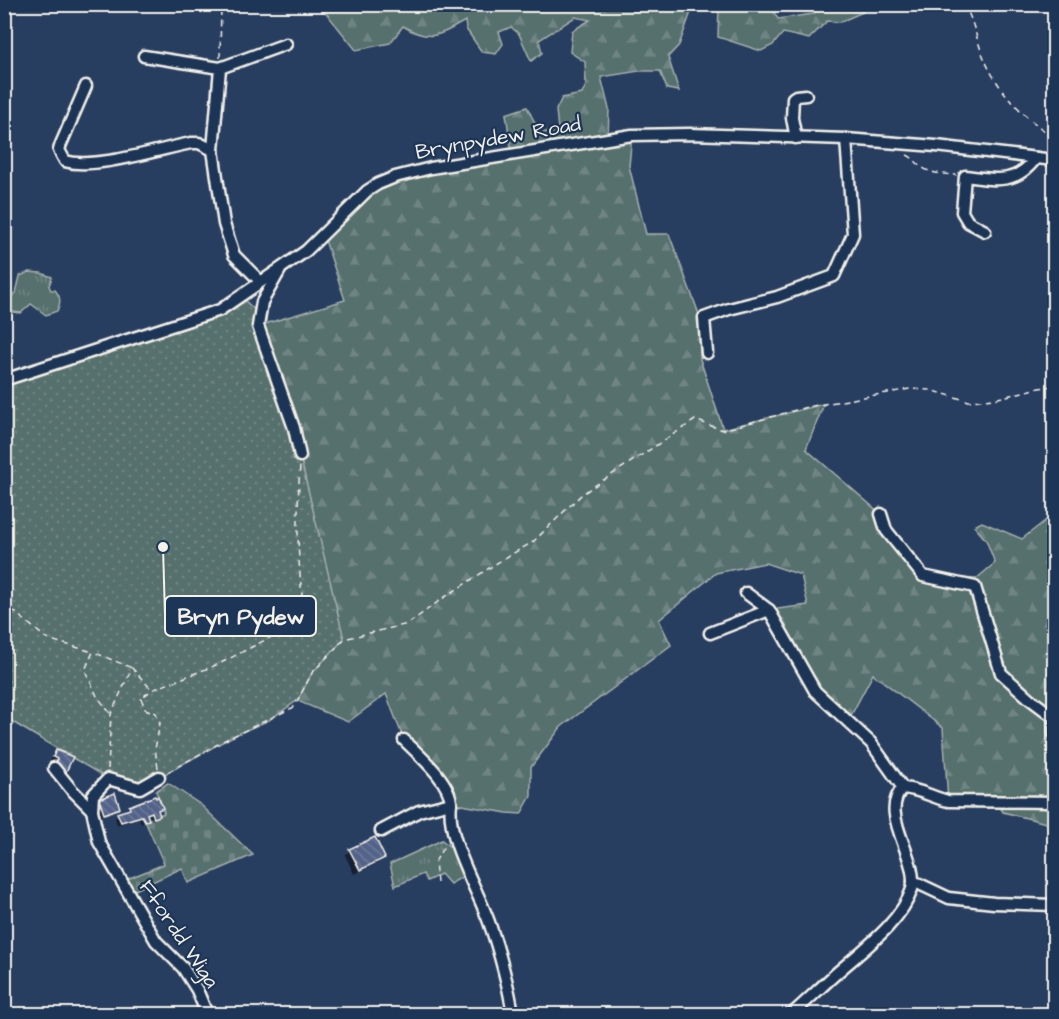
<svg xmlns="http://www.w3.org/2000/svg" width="1059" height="1019" viewBox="0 0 1059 1019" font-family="'Architects Daughter',sans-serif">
<defs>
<pattern id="grass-tufts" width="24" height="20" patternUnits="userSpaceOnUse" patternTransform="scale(1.5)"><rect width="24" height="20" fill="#56706e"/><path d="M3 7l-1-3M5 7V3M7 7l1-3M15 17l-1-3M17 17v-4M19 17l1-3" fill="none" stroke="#6f8583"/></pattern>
<pattern id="forest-firs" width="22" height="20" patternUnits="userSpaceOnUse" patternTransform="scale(1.5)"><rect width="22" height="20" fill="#56706e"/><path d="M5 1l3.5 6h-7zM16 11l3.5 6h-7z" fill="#6f8583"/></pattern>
<pattern id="cemetery-stones" width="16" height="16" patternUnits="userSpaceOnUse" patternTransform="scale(1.5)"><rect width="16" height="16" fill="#56706e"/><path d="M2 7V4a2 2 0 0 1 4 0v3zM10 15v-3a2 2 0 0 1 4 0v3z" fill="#6f8583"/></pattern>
<pattern id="park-dots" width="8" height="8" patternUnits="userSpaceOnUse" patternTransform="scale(1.5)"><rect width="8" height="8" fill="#56706e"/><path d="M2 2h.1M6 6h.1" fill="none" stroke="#6f8583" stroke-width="1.8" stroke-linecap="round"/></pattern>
<pattern id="building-back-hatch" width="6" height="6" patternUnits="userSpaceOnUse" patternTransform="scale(1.5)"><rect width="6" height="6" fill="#526289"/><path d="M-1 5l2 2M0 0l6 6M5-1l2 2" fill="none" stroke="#6c799a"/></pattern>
</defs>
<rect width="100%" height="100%" fill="#283e61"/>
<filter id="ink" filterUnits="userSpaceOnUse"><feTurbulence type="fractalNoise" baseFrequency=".0167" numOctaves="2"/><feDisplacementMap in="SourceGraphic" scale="12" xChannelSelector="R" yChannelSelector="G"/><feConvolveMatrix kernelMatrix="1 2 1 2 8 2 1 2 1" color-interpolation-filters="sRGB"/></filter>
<g filter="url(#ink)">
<g fill="url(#grass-tufts)" stroke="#a5b0ab" stroke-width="1.5">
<path d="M29 272 41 273 52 277 49 286 51 290H55C61 297 61 302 57 311L46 315 31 304 21 313 5 311V286L12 296 16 293 20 276Z"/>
<path d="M442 840 449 846 455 847 464 876 450 884 441 874 427 881 423 874 395 886 390 864Z"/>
</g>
<g fill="url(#forest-firs)" stroke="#a5b0ab" stroke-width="1.5">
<path d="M316 5H683L691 12 679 45 668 57 679 91 667 89 660 71H639L601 77 609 109 608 139 632 135 629 166 646 234H669L699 314 700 359 723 429 824 404 806 449 881 514 923 576 976 579 995 563 986 540 974 526 982 522 1022 539 1054 514V698L1050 707 1054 733V802L948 801 943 728 873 674 848 721 815 691 769 610 808 605 801 575 765 563 716 573 659 620 671 645 561 727 531 767V796L521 814 507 813 451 803 447 790 404 740 386 694 348 722 257 684 76 760 6 718 5 714 258 326 345 300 323 234 378 184 512 154 506 114 527 107 537 127 538 134 558 129 556 110 562 98 582 94 586 85 585 62 570 52 572 31 590 20 575 17 539 40 542 53 531 61 519 34 511 27 499 32 503 44 496 54 482 52 466 29 465 21C440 35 430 43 403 26L390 43 356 50 327 14Z"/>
<path d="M719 5H770L778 19 813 14C824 2 840 4 856 5L863 12 840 22 827 21 809 39 783 33 773 45 761 51 718 37Z"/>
<path d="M998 804 1050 809 1054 808V825L1003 812Z"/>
</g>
<path fill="url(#cemetery-stones)" stroke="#a5b0ab" stroke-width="1.5" d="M168 783 201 805 253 855 188 883 182 868 131 892 125 880 164 864 145 821 164 813 156 791Z"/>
<path fill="url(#park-dots)" stroke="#a5b0ab" stroke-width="1.5" d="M241 297 259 314 300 456 344 639 312 673 298 700 269 720 233 736 140 788 108 779 6 718 5 714V380L220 310Z"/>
<g fill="#0007">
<path d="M56 752 65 771 62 774 52 770 55 763 50 761Z"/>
<path d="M154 798 161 808 154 819 151 820 149 814 146 816 147 819 141 824 139 818 117 825 115 818 118 815 129 807Z"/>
<path d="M100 800 119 808 115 811 101 816 96 804Z"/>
<path d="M350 850 384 857 378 863 354 874 345 855Z"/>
</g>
<g fill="url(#building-back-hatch)" stroke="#f4f1e8" stroke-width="1.5">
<path d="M56 750 73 757 66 772 54 766 57 759 53 757Z"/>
<path d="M115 793 120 808 104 814 99 799Z"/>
<path d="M155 796 156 798 158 796 163 808 158 810 160 816 154 818 152 812 147 814 149 820 145 821 142 816 121 822 117 813 130 809 129 806Z"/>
<path d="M375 837 385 858 360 870 349 849Z"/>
</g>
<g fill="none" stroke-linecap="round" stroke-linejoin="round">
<g stroke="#f4f1e8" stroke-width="15">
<g id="minor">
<path d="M144 56 220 68 213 150 224 224 234 255 260 281"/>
<path d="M220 68 286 44"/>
<path d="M86 86 61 144 59 150 65 161C94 170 160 149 191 143H199L213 150"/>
<path d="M796 138 792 118 793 98 796 96 806 95"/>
<path d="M985 231 968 222 962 212 965 176C995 180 1016 185 1036 158"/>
<path d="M280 270 262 302 258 326 294 428 300 456"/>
<path d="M707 353 704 318 729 309 777 297 834 276 853 234 846 139"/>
<path d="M4 380 220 310 306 251 367 191 378 184 395 177 431 168 632 135 689 134 846 139 936 146 1054 160"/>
<path d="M881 514 886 530 923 576 975 587 1001 673 1030 699 1054 717"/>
<path d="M746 593 769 610 815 691 871 743 903 788"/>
<path d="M710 633 769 610"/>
<path d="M1054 722V733"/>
<path d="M404 740C419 755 450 781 451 803"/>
<path d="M54 768 71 789 92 810"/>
<path d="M159 777 140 788 108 779 93 795 92 810 99 842 156 941 183 968 197 990 207 1014"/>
<path d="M381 831 419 811 451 803C446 840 478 889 490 925 499 950 509 988 513 1014"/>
<path d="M913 881 949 898 994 903 1054 905"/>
<path d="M792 1014C808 1000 823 985 839 971 864 949 902 921 912 889 920 859 877 813 903 788 919 789 932 797 948 801L1054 802"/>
</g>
</g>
<g stroke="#f4f1e8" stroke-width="1.5" stroke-dasharray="6 4.5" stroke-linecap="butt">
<path d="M964 4C973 20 976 37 982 53 996 90 1023 116 1054 138"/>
<path d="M220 58 221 4"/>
<path d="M907 155C914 158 916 163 922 167 930 174 945 174 956 175"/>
<path d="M4 603 47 639 93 652"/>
<path d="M110 713 97 696 85 670 93 652 132 668"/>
<path d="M158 768 155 749 160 723 156 713 145 709 141 698 152 690 219 664 273 636 302 595C297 551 297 509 300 466"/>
<path d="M108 769 111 714 132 668 152 690"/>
<path d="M168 772 225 740 294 707 312 673 344 639 408 624 439 601 503 559 533 542 582 494 695 420 723 430 807 407 910 389 930 390 969 401 994 399 1039 388 1054 386"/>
<path d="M437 883 435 862 445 844"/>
</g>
<use href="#minor" stroke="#1d3557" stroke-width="10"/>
</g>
</g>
<g text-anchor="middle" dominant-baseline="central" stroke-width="4.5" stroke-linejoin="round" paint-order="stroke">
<g font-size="21" fill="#f4f1e8" stroke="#1d3557">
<text transform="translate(498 138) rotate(-10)">Brynpydew Road</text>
<text transform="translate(179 934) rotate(56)">Ffordd Wiga</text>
</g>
</g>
<path fill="none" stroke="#f4f1e8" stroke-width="2" d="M163 547L165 616"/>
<circle fill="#f4f1e8" stroke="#1d3557" stroke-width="2" cx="163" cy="547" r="6"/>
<rect fill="#1d3557" stroke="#f4f1e8" stroke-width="2" x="165" y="596" width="151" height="40" rx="6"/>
<g font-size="22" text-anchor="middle" font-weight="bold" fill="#f4f1e8">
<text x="241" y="624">Bryn Pydew</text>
</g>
<rect width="1059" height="1019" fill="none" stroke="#1d3557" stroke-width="24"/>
<rect x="12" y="12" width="1035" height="995" fill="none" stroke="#f4f1e8" stroke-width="2" filter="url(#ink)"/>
</svg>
